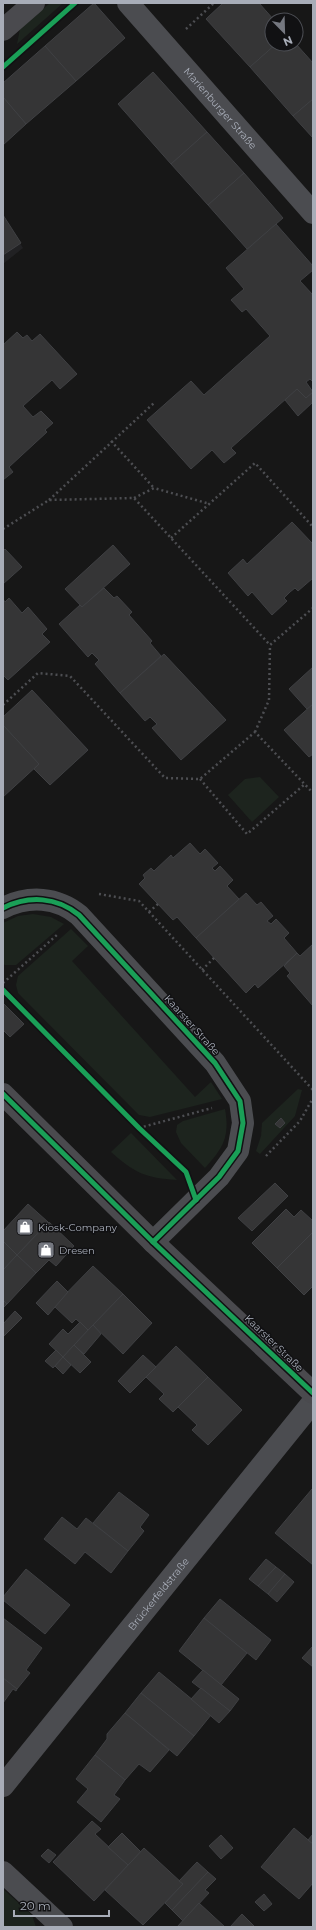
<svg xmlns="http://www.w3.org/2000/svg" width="316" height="1930" viewBox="0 0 316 1930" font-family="Montserrat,sans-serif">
<rect width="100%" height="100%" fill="#171717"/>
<path fill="#212123" d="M3 215 23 248 3 264Z"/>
<g fill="#1d241e">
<path d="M50 3H63L17 44 20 29Z"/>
<path d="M260 777 279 797 252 822 228 795 245 779Z"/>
<path d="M33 914 51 917 64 924 16 965H5L3 964V923L18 916Z"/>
<path d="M71 929 88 946 72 961 195 1097 211 1082 222 1099 150 1117 139 1115 18 993 16 985 18 976Z"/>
<path d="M298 1089 302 1090 295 1116 260 1154 256 1151 261 1136 262 1123Z"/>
<path d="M225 1109C230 1137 223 1148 205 1168L181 1143 176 1132 177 1125 183 1121Z"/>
<path d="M131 1133 177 1180C145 1178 135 1173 111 1152Z"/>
<path d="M3 1889 32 1915 36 1927H3Z"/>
</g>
<g fill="#353536" stroke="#3f4043">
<path d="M94 3 125 38 76 81 45 46Z"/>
<path d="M223 3H259L274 20H272V44H276L250 67 206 19Z"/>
<path d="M276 44H296L313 63V99L293 116 250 67Z"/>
<path d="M45 46 76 81 26 124 3 97V83Z"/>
<path d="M153 72 207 132 171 164 118 104Z"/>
<path d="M3 97 26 124 3 145Z"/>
<path d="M313 99V138L293 116Z"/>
<path d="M207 132 244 173 208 205 171 164Z"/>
<path d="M244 173 283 218 247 249 208 205Z"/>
<path d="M3 215 21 243 3 255Z"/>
<path d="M276 224 313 266V270L300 281 313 295V382L310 379 306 382 313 392 306 398 297 389 231 448 236 453 224 463 212 450 191 469 147 420 191 381 204 395 270 336 246 309 242 312 231 300 244 289 226 268Z"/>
<path d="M17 332 23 338 27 335 32 341 40 334 77 374 60 389 52 380 23 406 33 417 41 411 53 423 45 430 47 432 9 467 13 472 3 480V345Z"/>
<path d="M297 389 306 398 313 392V402L298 416 285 400Z"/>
<path d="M292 522 313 544V578L298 591 295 588 290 592 284 598 287 601 272 615 252 592 248 596 228 573 243 559 247 564Z"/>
<path d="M113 545 130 564 82 607 65 589Z"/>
<path d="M5 549 22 567 3 584V551Z"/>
<path d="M104 588 114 598 117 596 132 612 129 615 152 641 150 643 161 656 120 693 95 664 99 660 92 653 88 657 59 624 80 605 82 607Z"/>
<path d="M9 598 22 613 28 607 47 629 42 634 50 642 8 680 3 675V599L5 602Z"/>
<path d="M164 654 226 720 181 760 152 728 157 724 150 717 145 721 120 693Z"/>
<path d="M313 667V704L307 709 289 689Z"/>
<path d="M32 690 88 750 50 785 34 769 39 764 3 725V717Z"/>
<path d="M313 704V754L309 757 284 730Z"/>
<path d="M3 725 39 764 3 797Z"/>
<path d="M190 843 200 854 205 849 218 863 212 868 215 871 220 866 233 880 227 886 239 899 196 938 177 917 173 920 139 884 145 878 143 875 151 868 154 871 171 855 173 858Z"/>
<path d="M246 893 257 905 261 902 273 916 267 921 271 924 276 919 289 933 284 938 297 953 258 988 255 984 246 993 196 938Z"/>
<path d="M313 944V1006L287 976 290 973 284 966 297 953 300 956Z"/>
<path d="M3 1003 24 1024 10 1037 3 1030Z"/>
<path d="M281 1118 285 1123 280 1128 275 1124Z"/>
<path d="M275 1183 288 1196 252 1231 238 1218Z"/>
<path d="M28 1204 48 1222 17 1255 3 1241V1231Z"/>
<path d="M286 1209 294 1217 301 1210 313 1221V1232L277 1268 252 1243Z"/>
<path d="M49 1222 74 1246 56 1266 49 1260 36 1273 17 1255Z"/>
<path d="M313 1232V1286L304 1295 277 1268Z"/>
<path d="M3 1241 17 1255 3 1270Z"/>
<path d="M17 1255 36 1273 7 1304 3 1300V1270Z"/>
<path d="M93 1266 123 1294 88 1330 76 1319 72 1323 54 1306Z"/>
<path d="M57 1281 68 1292 48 1315 36 1303Z"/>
<path d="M123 1294 152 1323 123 1354 93 1325Z"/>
<path d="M3 1300 7 1304 3 1308Z"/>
<path d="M15 1311 22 1318 4 1336 3 1324Z"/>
<path d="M80 1322 88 1330 63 1357 49 1344 63 1329 68 1334Z"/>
<path d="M93 1325 101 1334 84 1354 74 1345Z"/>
<path d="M74 1345 91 1362 80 1373 63 1357Z"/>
<path d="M176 1346 208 1377 173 1412 159 1399 164 1394 146 1377Z"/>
<path d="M56 1350 63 1357 53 1368 45 1361Z"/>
<path d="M143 1355 156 1367 130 1393 118 1381Z"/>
<path d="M63 1357 71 1365 63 1374 55 1366Z"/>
<path d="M208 1377 242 1410 208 1445 192 1430 197 1425 178 1407Z"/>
<path d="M312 1489H313V1565L275 1533Z"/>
<path d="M119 1492 149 1515 140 1527 144 1531 128 1551 93 1523Z"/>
<path d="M62 1517 77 1529 86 1518 128 1551 111 1573 85 1552 75 1564 44 1539Z"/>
<path d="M266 1559 276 1567 258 1586 249 1579Z"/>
<path d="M276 1567 285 1574 268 1594 258 1586Z"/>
<path d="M26 1569 70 1605 45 1634 3 1600V1597Z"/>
<path d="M285 1574 294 1582 277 1602 268 1594Z"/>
<path d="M220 1599 271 1640 256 1660 204 1618Z"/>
<path d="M3 1618 42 1648 26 1670 30 1673 17 1689 3 1678Z"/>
<path d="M204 1618 247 1653 221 1685 179 1651Z"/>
<path d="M313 1646V1667L302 1658Z"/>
<path d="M203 1670 239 1699 230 1711 192 1682Z"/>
<path d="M159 1672 211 1715 194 1736 141 1693Z"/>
<path d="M3 1678 17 1689 16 1691 13 1689 3 1703Z"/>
<path d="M201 1688 230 1711 219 1723 191 1699Z"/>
<path d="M141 1693 194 1736 177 1756 125 1713Z"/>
<path d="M125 1713 169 1750 150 1772 139 1764 125 1780 95 1755 107 1739V1734Z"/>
<path d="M95 1755 125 1780 114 1795 120 1799 101 1822 77 1802 88 1789 76 1779Z"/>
<path d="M92 1821 101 1829 95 1834 128 1865 94 1901 53 1862Z"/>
<path d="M294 1828 313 1844V1883L299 1899 261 1867Z"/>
<path d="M122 1833 141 1852 128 1865 108 1847Z"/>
<path d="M313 1834V1844L308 1840Z"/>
<path d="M221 1835 233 1848 221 1859 209 1846Z"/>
<path d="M144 1848 183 1884 143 1925 105 1890Z"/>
<path d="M48 1849 56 1855 49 1863 41 1856Z"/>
<path d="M197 1862 208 1872 172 1910 165 1903 183 1884 179 1881Z"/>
<path d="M208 1872 216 1879 205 1890 209 1893 183 1921 172 1910Z"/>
<path d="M264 1894 272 1904 264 1911 255 1902Z"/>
<path d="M199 1903 225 1927H177Z"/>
<path d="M242 1914 255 1927H230Z"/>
</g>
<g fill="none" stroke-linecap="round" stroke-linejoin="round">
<g stroke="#4d4e52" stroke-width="2.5" stroke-dasharray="2 3" stroke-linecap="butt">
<path d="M186 29 214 3"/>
<path d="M111 441 154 488"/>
<path d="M134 498 154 488 210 504"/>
<path d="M49 500 154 403"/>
<path d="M3 529 49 500 134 498 270 645 313 608"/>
<path d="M171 538 255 463 313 527"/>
<path d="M3 705 38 673 70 676 165 778 200 779 255 732 313 793"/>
<path d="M255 732 269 700 270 645"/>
<path d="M200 779 247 834 305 784"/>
<path d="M99 894 139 901 313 1090"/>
<path d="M149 912 158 904"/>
<path d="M202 970 214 958"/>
<path d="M3 983 58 934"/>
<path d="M139 1128 212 1108"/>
<path d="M266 1156 300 1121 313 1098"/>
</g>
<g stroke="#4b4c50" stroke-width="22">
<path id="s1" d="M128 3 313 213"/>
<path d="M3 908C29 895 57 897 79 915L215 1063 240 1101 243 1123 238 1151 219 1177 153 1242"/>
<path id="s2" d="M3 1786 313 1402"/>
<path d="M3 1872 62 1927"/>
</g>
<g stroke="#4a4a4e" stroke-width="22">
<path d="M3 30 34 3"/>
<path d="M3 1094 153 1242 313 1393"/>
</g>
<g stroke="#111113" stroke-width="8">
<g id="cycleway">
<path d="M3 67 75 3"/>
<path d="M3 908C29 895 57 897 79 915L215 1063 240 1101 243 1123 238 1151 219 1177 153 1242"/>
<path d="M3 990 139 1128 186 1172 196 1200"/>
<path d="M3 1094 153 1242 313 1393"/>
</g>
</g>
<use href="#cycleway" stroke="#1a9f57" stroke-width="5"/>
</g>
<defs>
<g id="shop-square" transform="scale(0.9)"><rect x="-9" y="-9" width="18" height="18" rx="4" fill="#757880" stroke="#111113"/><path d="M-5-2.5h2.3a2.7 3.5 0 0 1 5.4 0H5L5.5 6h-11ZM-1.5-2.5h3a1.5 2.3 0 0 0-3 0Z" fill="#fff"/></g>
</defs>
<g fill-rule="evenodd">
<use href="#shop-square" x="25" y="1227"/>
<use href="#shop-square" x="46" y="1250"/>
</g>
<g text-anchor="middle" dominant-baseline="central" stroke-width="3" stroke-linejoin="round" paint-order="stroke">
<g font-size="10" fill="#a8adb8" stroke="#111113">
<text stroke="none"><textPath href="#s1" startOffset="140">Marienburger Straße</textPath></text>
<text transform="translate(192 1025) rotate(48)">Kaarster Straße</text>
<text transform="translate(274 1343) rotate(44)">Kaarster Straße</text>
<text stroke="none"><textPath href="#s2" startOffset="247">Brückerfeldstraße</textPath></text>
</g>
<g font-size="10" fill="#a8adb8" stroke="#111113" text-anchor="start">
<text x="38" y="1227">Kiosk-Company</text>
<text x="59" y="1250">Dresen</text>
</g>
</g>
<rect width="316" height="1930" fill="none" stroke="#a8adb8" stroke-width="8"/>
<g transform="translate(284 32) rotate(157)"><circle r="19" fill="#111113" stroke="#4d4f55"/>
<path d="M0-3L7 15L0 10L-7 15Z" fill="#757880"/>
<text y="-6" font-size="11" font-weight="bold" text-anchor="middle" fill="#a8adb8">N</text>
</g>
<path d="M14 1910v6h95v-6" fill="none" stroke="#a8adb8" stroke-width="2"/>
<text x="20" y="1910" font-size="12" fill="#a8adb8" stroke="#111113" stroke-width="3" paint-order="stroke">20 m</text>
</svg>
